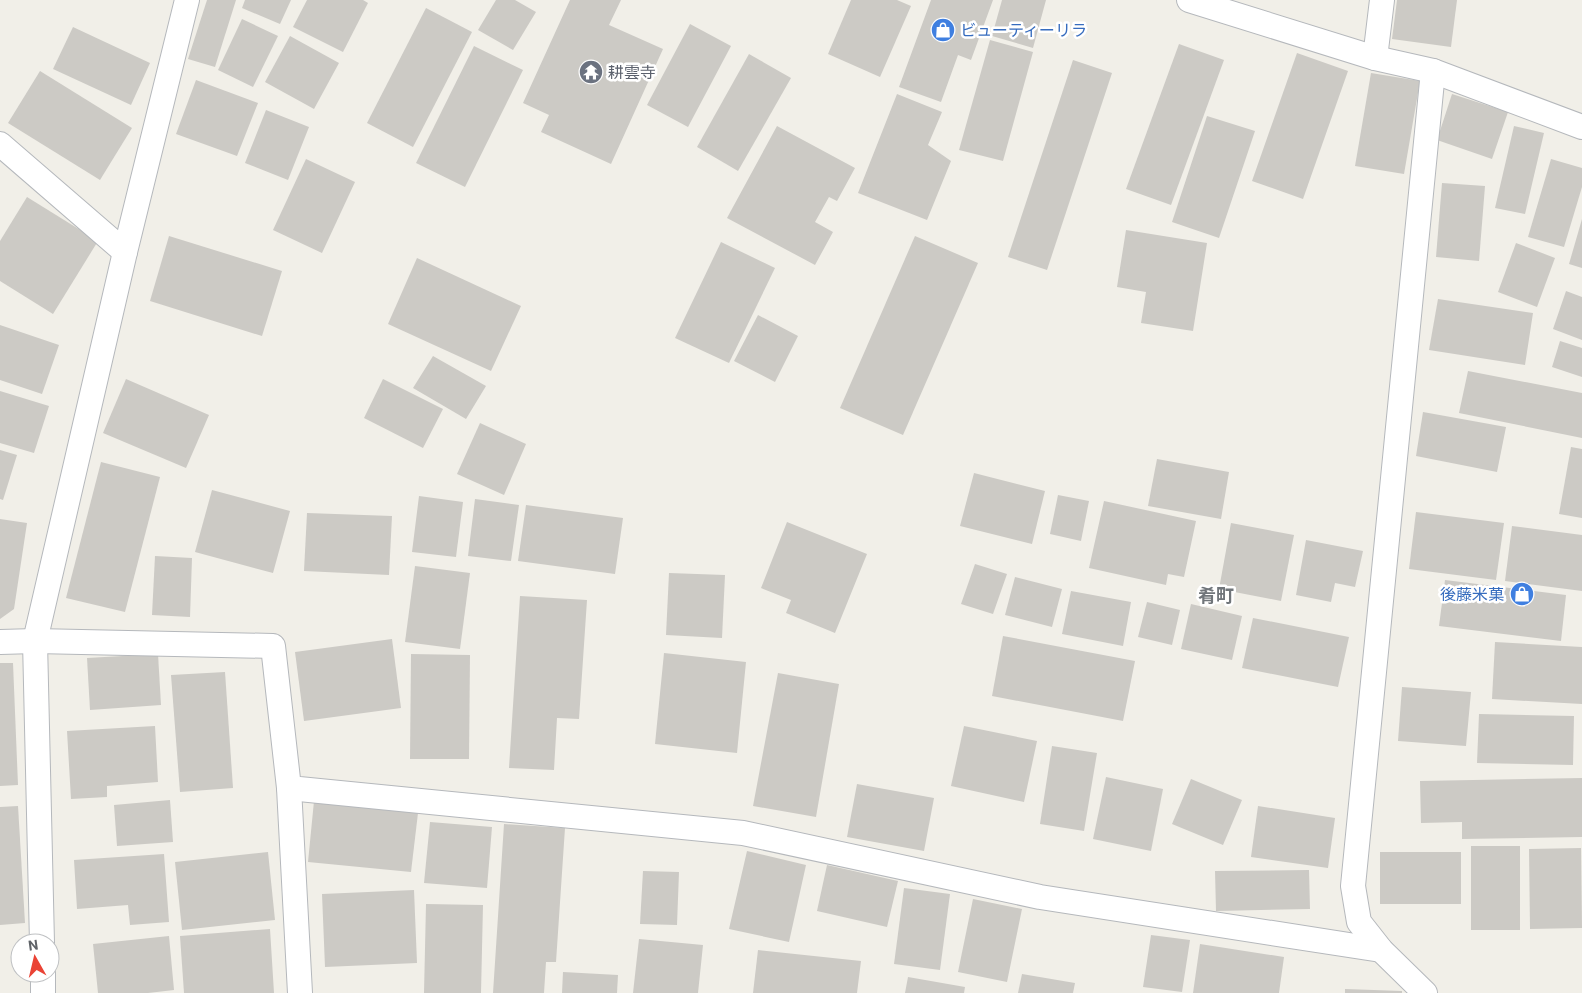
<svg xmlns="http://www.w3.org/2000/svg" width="1582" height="993" viewBox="0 0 1582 993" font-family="Roboto,'Noto Sans JP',sans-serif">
<rect width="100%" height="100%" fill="#f1efe8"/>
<g fill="#cccac5">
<path d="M207 0H236L215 67 188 59Z"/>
<path d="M245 0H291L280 24 242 8Z"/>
<path d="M307 0H363L368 3 343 52 293 27Z"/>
<path d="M496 0H515L536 12 513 50 478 30Z"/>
<path d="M570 0H621L609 25 663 49 611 164 541 132 549 115 523 103Z"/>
<path d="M851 0H897L911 6 880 77 828 54Z"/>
<path d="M931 0H993L971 60 958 55 941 102 899 87Z"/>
<path d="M1002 0H1046L1033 48 992 36Z"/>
<path d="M1397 0H1457L1451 47 1392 39Z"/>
<path d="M426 8 472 32 413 147 367 123Z"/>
<path d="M242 19 278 36 253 87 218 70Z"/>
<path d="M690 24 731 46 688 127 647 105Z"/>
<path d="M73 27 150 63 131 105 53 69Z"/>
<path d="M290 36 339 63 314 109 265 82Z"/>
<path d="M990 40 1033 52 1003 161 959 150Z"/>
<path d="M1179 44 1224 60 1171 205 1126 189Z"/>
<path d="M474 46 523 70 465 187 416 163Z"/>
<path d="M1297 53 1348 71 1303 199 1252 181Z"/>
<path d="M749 54 791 78 738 171 697 147Z"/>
<path d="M1073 60 1112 73 1047 270 1008 257Z"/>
<path d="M40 71 132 128 100 180 8 123Z"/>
<path d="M1371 73 1420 81 1404 174 1355 166Z"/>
<path d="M196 80 258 103 237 156 176 134Z"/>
<path d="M897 94 942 112 928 145 951 161 927 220 858 193Z"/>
<path d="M1452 94 1508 112 1492 159 1437 140Z"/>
<path d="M266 110 309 127 288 180 245 163Z"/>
<path d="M1207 116 1255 131 1219 238 1172 222Z"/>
<path d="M777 126 855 168 837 201 829 197 815 222 833 232 815 265 727 218Z"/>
<path d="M1514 126 1544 133 1525 214 1495 208Z"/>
<path d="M306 159 355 182 322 253 273 230Z"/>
<path d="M1551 159 1582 168V187L1564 247 1528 237Z"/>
<path d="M1442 183 1485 186 1479 261 1436 257Z"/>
<path d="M27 197 98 241 53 314 0 281V241Z"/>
<path d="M1582 219V268L1569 264Z"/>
<path d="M1126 230 1207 243 1193 331 1141 323 1146 292 1117 287Z"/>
<path d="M169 236 282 271 262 336 150 301Z"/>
<path d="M915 236 978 263 903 435 840 408Z"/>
<path d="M721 242 775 268 729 363 675 338Z"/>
<path d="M1516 243 1555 258 1537 307 1498 292Z"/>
<path d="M417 258 521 306 491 371 388 324Z"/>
<path d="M1566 291 1582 297V340L1553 329Z"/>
<path d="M1438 299 1533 313 1525 365 1429 350Z"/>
<path d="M758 315 798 336 775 382 734 361Z"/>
<path d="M0 325 59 345 42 394 0 380Z"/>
<path d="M1560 341 1582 348V377L1552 367Z"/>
<path d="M433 356 486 386 466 419 413 388Z"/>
<path d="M1468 371 1582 393V438L1459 413Z"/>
<path d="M126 379 209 415 186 468 103 433Z"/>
<path d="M383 379 443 409 423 448 364 418Z"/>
<path d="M0 391 49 406 34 453 0 443Z"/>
<path d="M1423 412 1506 427 1497 472 1416 456Z"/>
<path d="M480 423 526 444 504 495 457 474Z"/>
<path d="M1571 447 1582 449V518L1559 514Z"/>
<path d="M0 450 17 455 3 500 0 499Z"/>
<path d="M1157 459 1229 472 1221 519 1148 506Z"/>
<path d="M101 462 160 477 125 612 66 598Z"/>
<path d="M974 473 1045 491 1032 544 960 526Z"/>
<path d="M212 490 290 511 273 573 195 552Z"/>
<path d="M1058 495 1089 501 1081 541 1050 534Z"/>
<path d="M419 496 463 502 456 557 412 552Z"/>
<path d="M475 499 519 505 511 561 468 556Z"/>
<path d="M1104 501 1196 521 1184 577 1168 574 1166 585 1089 568Z"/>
<path d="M526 505 623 518 615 574 518 561Z"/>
<path d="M1416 512 1504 523 1496 580 1409 569Z"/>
<path d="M307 513 392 516 389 575 304 571Z"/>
<path d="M0 519 27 523 14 609 0 619Z"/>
<path d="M787 522 867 554 835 633 786 613 791 600 761 588Z"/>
<path d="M1231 523 1294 535 1281 601 1219 589Z"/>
<path d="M1512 526 1582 535V591L1505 581Z"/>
<path d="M1306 540 1363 551 1355 587 1335 583 1331 602 1296 595Z"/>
<path d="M155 556 192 558 190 617 152 615Z"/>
<path d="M975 564 1007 574 993 614 961 604Z"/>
<path d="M415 566 470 573 460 649 405 642Z"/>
<path d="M669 573 725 575 722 638 666 635Z"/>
<path d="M1015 577 1062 589 1052 627 1005 615Z"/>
<path d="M1445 580 1566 595 1561 641 1439 626Z"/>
<path d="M1071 591 1131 602 1123 646 1062 634Z"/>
<path d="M520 596 587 600 579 719 557 718 554 770 509 768Z"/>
<path d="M1147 602 1180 610 1172 645 1138 637Z"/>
<path d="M1191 604 1242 616 1232 660 1181 649Z"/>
<path d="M1253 618 1349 637 1338 687 1242 668Z"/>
<path d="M1003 636 1135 661 1123 721 992 696Z"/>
<path d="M392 639 401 708 304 721 295 652Z"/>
<path d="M1495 642 1582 647V704L1492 699Z"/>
<path d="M664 653 746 662 737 753 655 744Z"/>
<path d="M158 654 161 705 90 710 87 658Z"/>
<path d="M411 654 470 655 469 759H410Z"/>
<path d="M0 663H13L18 785 0 786Z"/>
<path d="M225 672 233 788 180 792 171 675Z"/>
<path d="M778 673 839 684 816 817 753 806Z"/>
<path d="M1402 687 1471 692 1466 746 1398 741Z"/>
<path d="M1479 714 1574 716 1573 765 1477 763Z"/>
<path d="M155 726 158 782 107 786V797L71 799 67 731Z"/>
<path d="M964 726 1037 741 1024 802 951 786Z"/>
<path d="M1052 746 1097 753 1084 831 1040 824Z"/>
<path d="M1106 777 1163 789 1151 851 1093 839Z"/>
<path d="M1582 778V837L1462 839V822L1421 823 1420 781Z"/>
<path d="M1191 779 1242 800 1223 845 1172 824Z"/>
<path d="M857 784 934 798 924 851 847 837Z"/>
<path d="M170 800 173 842 117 846 114 805Z"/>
<path d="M314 801 418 813 411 872 308 862Z"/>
<path d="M18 806 25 923 0 925V807Z"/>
<path d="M1258 806 1335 818 1328 868 1251 857Z"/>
<path d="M430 822 492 827 487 888 424 883Z"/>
<path d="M504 824 565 828 556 962H546L544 993H493Z"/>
<rect x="1471" y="846" width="49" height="84"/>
<path d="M1581 848 1582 928 1530 929 1529 849Z"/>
<path d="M747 851 806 865 789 942 729 929Z"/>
<path d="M268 852 275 920 182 930 175 862Z"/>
<rect x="1380" y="852" width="81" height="52"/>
<path d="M164 854 169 922 130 925 128 905 77 909 74 860Z"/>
<path d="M827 865 898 881 887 927 817 911Z"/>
<path d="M1309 870 1310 909 1216 911 1215 871Z"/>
<path d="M643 871 679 872 677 925 640 924Z"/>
<path d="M904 888 950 894 940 970 894 964Z"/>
<path d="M414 890 417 963 325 967 322 894Z"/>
<path d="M973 899 1022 909 1007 982 958 972Z"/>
<path d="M426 904 483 905 481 993H424Z"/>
<path d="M270 929 274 993H184L180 936Z"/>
<path d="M1151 935 1190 940 1182 992 1143 987Z"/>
<path d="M169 936 174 990 148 993H98L93 944Z"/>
<path d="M639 939 703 945 698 993H633Z"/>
<path d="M1200 944 1284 957 1279 993H1193Z"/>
<path d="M758 950 861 961 857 993H753Z"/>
<path d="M563 972 618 975 617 993H562Z"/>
<path d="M1022 974 1075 983 1073 993H1018Z"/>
<path d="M908 977 965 987 964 993H905Z"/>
<path d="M1345 989 1402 991V993H1345Z"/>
</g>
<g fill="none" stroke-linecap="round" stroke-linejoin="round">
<g stroke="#b5b8bc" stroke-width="26">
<g id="lane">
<path d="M1189 0 1375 58 1433 71 1582 127"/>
<path d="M1375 58 1382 0"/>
<path d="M0 144 125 252"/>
<path d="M0 642 35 641 273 646 289 788 743 833 1040 897 1381 950"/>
<path d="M289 788 300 993"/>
<path d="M42 943 35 641 125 252 187 0"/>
<path d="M43 973V993"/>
<path d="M1425 993 1381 950 1359 922 1353 886 1433 71"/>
</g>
</g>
<use href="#lane" stroke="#fff" stroke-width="24"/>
</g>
<defs>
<g id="shop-disc" transform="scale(1.25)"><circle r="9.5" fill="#3f7fe0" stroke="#fff"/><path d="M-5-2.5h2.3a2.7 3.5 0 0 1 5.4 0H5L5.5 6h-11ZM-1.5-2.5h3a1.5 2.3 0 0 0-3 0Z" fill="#fff"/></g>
<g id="temple-disc" transform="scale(1.25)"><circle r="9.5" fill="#6b7280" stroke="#fff"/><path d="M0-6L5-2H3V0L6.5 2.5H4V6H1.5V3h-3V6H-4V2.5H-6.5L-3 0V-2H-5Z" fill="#fff"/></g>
</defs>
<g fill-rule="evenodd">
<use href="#shop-disc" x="943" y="30"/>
<use href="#temple-disc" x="591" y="72"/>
<use href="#shop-disc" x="1522" y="594"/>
</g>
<g text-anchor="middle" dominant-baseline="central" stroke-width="5" stroke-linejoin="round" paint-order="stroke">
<g font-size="16" fill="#366cbe" stroke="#fff" text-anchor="start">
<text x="960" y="30">ビューティーリラ</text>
<text x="1504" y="594" text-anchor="end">後藤米菓</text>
</g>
<g font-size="16" fill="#5b616d" stroke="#fff" text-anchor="start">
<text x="608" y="72">耕雲寺</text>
</g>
<g font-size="18" font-weight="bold" fill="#70757a" stroke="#fff">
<text x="1216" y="595">肴町</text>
</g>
</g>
<g transform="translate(35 958) rotate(352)"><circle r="24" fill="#ffffff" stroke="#bfc1c3"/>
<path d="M0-4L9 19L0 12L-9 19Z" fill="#ea4335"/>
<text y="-8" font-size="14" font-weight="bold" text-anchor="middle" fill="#5f6368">N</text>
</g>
</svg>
